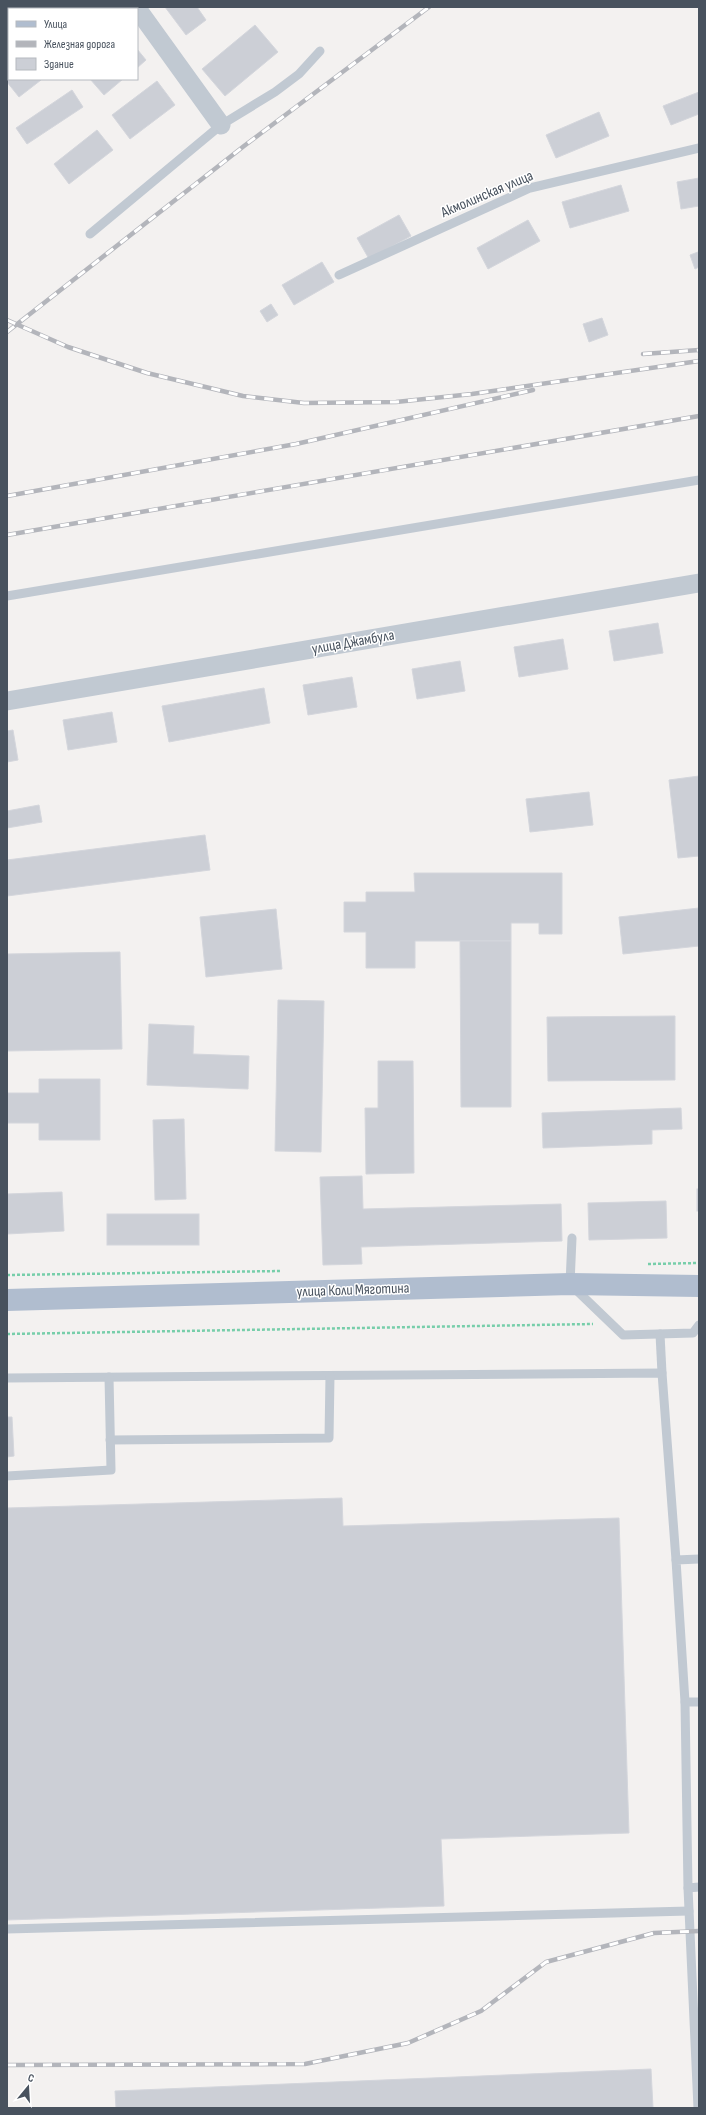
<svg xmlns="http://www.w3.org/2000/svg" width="706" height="2115" viewBox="0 0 706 2115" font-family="'Sofia Sans Condensed',sans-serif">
<rect width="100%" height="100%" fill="#f3f1f0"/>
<g fill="#cccfd6" stroke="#d4d6dc">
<path d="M72 7H107L109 9H73Z"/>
<path d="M165 7H197L206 20 186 35Z"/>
<path d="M255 25 278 52 225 96 202 69Z"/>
<path d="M9 42V79L41 80 19 97 7 82V44Z"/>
<path d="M137 49 146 60 137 68Z"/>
<path d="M90 79H123L104 95Z"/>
<path d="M157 81 175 105 130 139 112 115Z"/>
<path d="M72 90 83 107 27 144 16 128Z"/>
<path d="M699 92V114L671 125 663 106Z"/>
<path d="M599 112 609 136 556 158 546 135Z"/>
<path d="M97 130 113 150 69 184 54 164Z"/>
<path d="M699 178V206L681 209 677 182Z"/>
<path d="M621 185 629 211 570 228 562 202Z"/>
<path d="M399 215 411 236 369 259 357 238Z"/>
<path d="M528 220 540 241 488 269 477 248Z"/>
<path d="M698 252 699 267 695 269 690 255Z"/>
<path d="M322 262 334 282 294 305 282 285Z"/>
<path d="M271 304 278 315 267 322 260 311Z"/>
<path d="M602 318 608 335 589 342 583 324Z"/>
<path d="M658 623 663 653 614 661 609 631Z"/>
<path d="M563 639 568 669 519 677 514 647Z"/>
<path d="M460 661 465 691 417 699 412 669Z"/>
<path d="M352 677 357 707 308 715 303 685Z"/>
<path d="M264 688 270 723 169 742 162 706Z"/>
<path d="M112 712 117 742 68 750 63 720Z"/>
<path d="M13 730 18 760 7 762V731Z"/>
<path d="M699 776V856L678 858 669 780Z"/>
<path d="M589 792 593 825 530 832 526 799Z"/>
<path d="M39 805 42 822 7 828V811Z"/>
<path d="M205 835 210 870 7 896V860Z"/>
<path d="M414 873H562V934H539V923H511V941H415V968H366V932H344V902H366V892H415Z"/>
<path d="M699 908V946L623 954 619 917Z"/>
<path d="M276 909 282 969 206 977 200 917Z"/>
<path d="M460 941H511V1107H461Z"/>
<path d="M120 952 122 1049 7 1051V954Z"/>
<path d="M278 1000 324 1001 321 1152 275 1151Z"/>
<path d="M675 1016V1080L548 1081 547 1017Z"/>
<path d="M149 1024 194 1026 193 1054 249 1056 248 1089 147 1085Z"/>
<path d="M378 1061H413L414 1173 366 1174 365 1108H378Z"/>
<path d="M39 1079H100V1140H39V1123H7V1093H39Z"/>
<path d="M681 1108 682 1129 652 1130V1144L543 1148 542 1113Z"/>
<path d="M184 1119 186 1199 155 1200 153 1120Z"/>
<path d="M362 1176 363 1209 561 1204 562 1241 361 1247 362 1264 323 1265 320 1177Z"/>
<rect x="697" y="1189" width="2" height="22"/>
<path d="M62 1192 64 1231 7 1234V1194Z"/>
<path d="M666 1201 667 1238 589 1240 588 1203Z"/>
<rect x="107" y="1214" width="92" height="31"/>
<path d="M7 1417H12L14 1456 7 1457Z"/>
<path d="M342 1498 343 1526 619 1518 629 1833 441 1839 444 1906 7 1920V1508Z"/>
<path d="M651 2069 653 2108H116L115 2091Z"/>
</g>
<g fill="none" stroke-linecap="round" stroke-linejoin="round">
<g stroke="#77ceaa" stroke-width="2.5" stroke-dasharray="3 2" stroke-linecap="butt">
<path d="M648 1264 699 1263"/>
<path d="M7 1275 281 1271"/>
<path d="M7 1334 593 1324"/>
</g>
<g stroke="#c1c9d2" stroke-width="9">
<path d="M46 7 47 9"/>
<path d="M90 234 221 125 275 92 299 74 320 51"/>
<path d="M339 275 530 188 699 148"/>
<path d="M7 596 699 480"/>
<path d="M572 1238 570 1284 623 1335 693 1333 699 1325"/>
<path d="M660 1334 662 1373"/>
<path d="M7 1378 662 1373 676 1560"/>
<path d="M110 1440 329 1438 330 1376"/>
<path d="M7 1476 111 1470 109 1377"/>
<path d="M699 1559 676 1560 685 1702 688 1888 699 1887"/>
<path d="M685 1702H699"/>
<path d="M688 1888 698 2108"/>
<path d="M7 1929 689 1911"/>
</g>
<g stroke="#c1c9d2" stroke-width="19">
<path d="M136 7 221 125"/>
<path d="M7 701 699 583"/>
</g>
<path stroke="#b0bdcf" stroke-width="22" d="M7 1300 570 1284 699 1286"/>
<g stroke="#b3b5bb" stroke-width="4.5">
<g id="rail">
<path d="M7 320 68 347 147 373 243 396 304 403 396 402 472 394 699 361"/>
<path d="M7 332 244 146 429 7"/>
<path d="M643 354 699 350"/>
<path d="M7 496 296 444 533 390"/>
<path d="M7 535 699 416"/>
<path d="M7 2065 305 2064 408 2043 481 2011 546 1962 654 1933 699 1931"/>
</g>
</g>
<use href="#rail" stroke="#fff" stroke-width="3" stroke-dasharray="9" stroke-linecap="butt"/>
</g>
<g text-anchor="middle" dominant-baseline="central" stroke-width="3" stroke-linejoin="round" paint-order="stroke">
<g font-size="15" fill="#48525e" stroke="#fff">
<text transform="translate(487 194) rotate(-23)">Акмолинская улица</text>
<text transform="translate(353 642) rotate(-10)">улица Джамбула</text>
<text transform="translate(353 1290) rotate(-2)">улица Коли Мяготина</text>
</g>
</g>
<rect width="706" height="2115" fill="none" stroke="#48525e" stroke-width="16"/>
<rect x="8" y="8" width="130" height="72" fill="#ffffff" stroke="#b6babf"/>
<rect x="16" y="21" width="20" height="6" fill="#b0bdcf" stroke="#b6babf"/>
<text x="44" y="28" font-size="12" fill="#48525e">Улица</text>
<rect x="16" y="41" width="20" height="6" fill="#b3b5bb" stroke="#b6babf"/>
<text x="44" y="48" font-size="12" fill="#48525e">Железная дорога</text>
<rect x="16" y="58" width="20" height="12" fill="#cccfd6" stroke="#b6babf"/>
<text x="44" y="68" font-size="12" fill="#48525e">Здание</text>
<g transform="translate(28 2087) rotate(18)" stroke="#ffffff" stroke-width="3" paint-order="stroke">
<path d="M0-3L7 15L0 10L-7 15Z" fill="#48525e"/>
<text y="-6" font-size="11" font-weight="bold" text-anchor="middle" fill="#48525e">С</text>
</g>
</svg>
